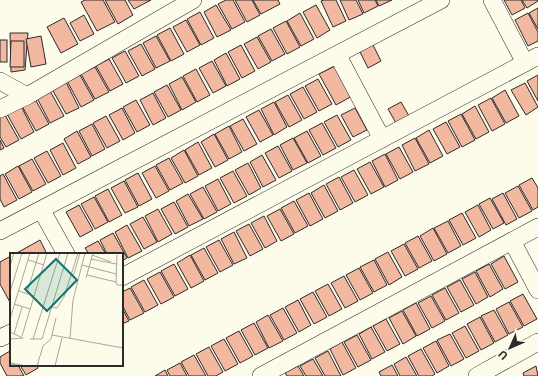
<svg xmlns="http://www.w3.org/2000/svg" width="538" height="376" viewBox="0 0 538 376" font-family="'Open Sans',sans-serif">
<rect width="100%" height="100%" fill="#fdfbea"/>
<g fill="#f2b8a0" stroke="#2b2b2b">
<path d="M85 0H103L115 22 97 31 81 2Z"/>
<path d="M105 0H125L133 15 118 24Z"/>
<path d="M128 0H151L134 9Z"/>
<path d="M226 0H233L245 22 232 29 218 4Z"/>
<path d="M235 0H252L260 15 247 22Z"/>
<path d="M253 0H278L280 4 261 14Z"/>
<path d="M324 0H336L346 21 333 27 321 1Z"/>
<path d="M340 0H356L363 14 349 20Z"/>
<path d="M358 0H375L378 6 364 13Z"/>
<path d="M376 0H392L379 6Z"/>
<path d="M504 0H521L525 8 512 15Z"/>
<path d="M522 0H538V1L527 8Z"/>
<path d="M216 5 231 30 217 37 204 12Z"/>
<path d="M316 5 330 30 317 38 303 12Z"/>
<path d="M538 8V29L529 13Z"/>
<path d="M200 12 214 38 201 45 187 19Z"/>
<path d="M300 13 314 39 301 46 287 21Z"/>
<path d="M528 13 538 32V41L528 46 515 20Z"/>
<path d="M84 15 94 34 80 41 70 23Z"/>
<path d="M64 18 78 44 61 53 47 27Z"/>
<path d="M186 20 200 45 187 52 173 27Z"/>
<path d="M286 21 300 47 287 54 273 28Z"/>
<path d="M170 28 184 54 171 61 157 35Z"/>
<path d="M271 29 285 54 272 61 258 36Z"/>
<path d="M10 33H28L25 70 11 72Z"/>
<path d="M41 36 46 64 31 67 26 39Z"/>
<path d="M156 36 170 61 156 68 143 43Z"/>
<path d="M257 37 271 62 258 69 244 44Z"/>
<rect x="0" y="40" width="7" height="22"/>
<path d="M11 41H24V67H10Z"/>
<path d="M371 41 381 61 368 68 358 48Z"/>
<path d="M141 44 155 69 142 76 128 51Z"/>
<path d="M241 45 255 71 242 78 228 52Z"/>
<path d="M125 51 139 76 126 83 112 58Z"/>
<path d="M226 53 240 79 227 86 214 60Z"/>
<path d="M109 59 123 84 110 91 96 66Z"/>
<path d="M212 61 226 86 213 93 199 68Z"/>
<path d="M337 65 354 95 336 105 319 74Z"/>
<path d="M95 67 109 92 95 99 81 74Z"/>
<path d="M196 69 210 95 197 102 183 76Z"/>
<path d="M80 75 94 100 81 107 67 81Z"/>
<path d="M538 75V101L527 81Z"/>
<path d="M182 77 196 102 182 110 169 84Z"/>
<path d="M318 79 332 104 319 111 305 86Z"/>
<path d="M66 82 79 108 66 114 52 89Z"/>
<path d="M525 83 538 107 526 115 511 90Z"/>
<path d="M167 85 181 110 168 117 154 92Z"/>
<path d="M303 87 317 112 304 119 290 94Z"/>
<path d="M505 90 519 116 506 123 492 98Z"/>
<path d="M50 91 64 116 50 123 37 98Z"/>
<path d="M153 93 166 118 153 125 140 100Z"/>
<path d="M288 95 302 120 289 127 275 102Z"/>
<path d="M491 98 505 124 492 131 478 105Z"/>
<path d="M35 99 49 124 36 131 22 106Z"/>
<path d="M136 100 150 125 137 132 123 107Z"/>
<path d="M274 102 287 127 274 135 261 109Z"/>
<path d="M401 102 409 116 396 123 388 109Z"/>
<path d="M21 106 34 132 21 139 7 114Z"/>
<path d="M475 106 489 132 476 139 462 114Z"/>
<path d="M122 108 135 133 123 140 109 115Z"/>
<path d="M355 108 367 130 353 137 341 115Z"/>
<path d="M259 110 273 135 260 142 246 117Z"/>
<path d="M461 114 475 140 462 147 448 121Z"/>
<path d="M5 115 19 140 6 147 0 137V117Z"/>
<path d="M337 115 351 140 338 147 324 122Z"/>
<path d="M106 116 120 141 107 148 93 123Z"/>
<path d="M243 119 257 144 244 151 230 126Z"/>
<path d="M446 122 460 147 447 154 433 129Z"/>
<path d="M322 123 336 148 323 155 309 130Z"/>
<path d="M92 124 105 149 92 156 79 131Z"/>
<path d="M229 126 242 152 229 159 215 134Z"/>
<path d="M429 130 443 156 430 163 416 138Z"/>
<path d="M77 131 91 157 78 164 64 139Z"/>
<path d="M307 131 321 156 308 163 294 138Z"/>
<path d="M214 134 228 160 215 167 201 142Z"/>
<path d="M293 138 307 163 293 170 280 145Z"/>
<path d="M415 138 429 164 415 171 402 145Z"/>
<path d="M0 140 4 148 0 150Z"/>
<path d="M198 142 212 168 199 175 185 150Z"/>
<path d="M63 143 76 168 63 175 50 150Z"/>
<path d="M278 146 292 171 279 178 265 153Z"/>
<path d="M399 147 413 172 400 179 386 154Z"/>
<path d="M184 150 198 176 185 183 171 158Z"/>
<path d="M47 151 61 176 48 183 34 158Z"/>
<path d="M385 154 398 180 385 187 372 161Z"/>
<path d="M262 155 276 180 263 187 250 162Z"/>
<path d="M169 158 183 183 170 190 156 165Z"/>
<path d="M32 159 46 184 33 191 19 166Z"/>
<path d="M370 162 384 187 371 194 357 169Z"/>
<path d="M248 163 261 188 249 195 235 170Z"/>
<path d="M18 166 32 192 19 199 5 174Z"/>
<path d="M155 166 169 191 156 198 142 173Z"/>
<path d="M354 170 368 195 355 202 341 177Z"/>
<path d="M233 171 247 196 234 203 220 178Z"/>
<path d="M138 173 152 199 139 206 125 180Z"/>
<path d="M3 174 17 200 4 207 0 199V176Z"/>
<path d="M339 177 353 203 340 210 326 184Z"/>
<path d="M532 178 538 188V207L533 210 519 185Z"/>
<path d="M218 179 231 204 218 211 205 186Z"/>
<path d="M124 181 138 207 125 213 111 188Z"/>
<path d="M324 185 338 211 325 218 311 193Z"/>
<path d="M518 186 532 211 519 218 505 193Z"/>
<path d="M203 187 217 212 204 219 190 194Z"/>
<path d="M108 189 122 215 109 222 95 196Z"/>
<path d="M309 193 323 219 310 226 296 200Z"/>
<path d="M503 193 517 219 506 225 492 199Z"/>
<path d="M188 194 203 219 189 226 176 201Z"/>
<path d="M94 197 108 222 95 229 81 204Z"/>
<path d="M490 198 504 223 493 229 479 204Z"/>
<path d="M294 201 308 226 295 233 281 208Z"/>
<path d="M174 202 188 227 175 234 161 209Z"/>
<path d="M79 205 93 230 80 237 66 212Z"/>
<path d="M478 205 491 230 479 237 465 212Z"/>
<path d="M158 209 172 234 158 242 145 216Z"/>
<path d="M280 209 294 234 281 241 267 216Z"/>
<path d="M462 213 476 238 463 245 449 220Z"/>
<path d="M264 216 277 241 265 248 251 223Z"/>
<path d="M143 217 157 242 144 249 130 224Z"/>
<path d="M448 221 461 246 448 253 434 228Z"/>
<path d="M249 224 263 249 250 256 236 231Z"/>
<path d="M127 225 142 251 128 258 115 232Z"/>
<path d="M433 228 447 254 434 261 420 236Z"/>
<path d="M234 232 247 258 234 264 221 239Z"/>
<path d="M113 233 127 258 122 261V254H107L100 240Z"/>
<path d="M418 236 432 261 419 268 405 243Z"/>
<path d="M40 240 47 254H15Z"/>
<path d="M219 240 233 265 220 272 206 247Z"/>
<path d="M98 241 106 254H89L85 248Z"/>
<path d="M404 244 418 269 405 276 391 251Z"/>
<path d="M204 248 218 273 205 280 191 255Z"/>
<path d="M388 252 402 277 389 285 375 259Z"/>
<path d="M190 255 204 281 191 288 177 263Z"/>
<path d="M11 256V304L0 284V262Z"/>
<path d="M504 256 518 282 505 289 491 264Z"/>
<path d="M374 260 387 285 374 292 360 267Z"/>
<path d="M174 264 188 289 175 296 161 271Z"/>
<path d="M489 264 503 289 490 297 476 271Z"/>
<path d="M359 268 373 293 360 300 346 275Z"/>
<path d="M160 272 174 297 161 304 147 279Z"/>
<path d="M475 272 488 297 476 304 462 279Z"/>
<path d="M344 276 358 301 345 308 331 283Z"/>
<path d="M144 280 158 305 145 312 131 287Z"/>
<path d="M460 280 474 305 461 312 447 287Z"/>
<path d="M328 284 342 309 329 316 315 291Z"/>
<path d="M130 288 144 313 130 320 122 305V292Z"/>
<path d="M445 288 459 313 446 320 432 295Z"/>
<path d="M313 292 327 317 314 324 300 299Z"/>
<path d="M523 294 537 319 524 326 510 301Z"/>
<path d="M431 296 445 321 432 328 418 303Z"/>
<path d="M298 300 311 325 299 332 285 307Z"/>
<path d="M509 302 523 327 509 334 496 309Z"/>
<path d="M416 303 430 329 417 336 403 310Z"/>
<path d="M122 308 129 321 122 324Z"/>
<path d="M283 308 297 333 284 340 270 315Z"/>
<path d="M494 310 508 335 495 342 481 316Z"/>
<path d="M402 311 416 336 403 344 389 318Z"/>
<path d="M268 315 283 341 269 348 256 322Z"/>
<path d="M480 317 494 343 481 350 467 324Z"/>
<path d="M386 319 400 344 387 351 373 326Z"/>
<path d="M254 323 268 348 255 355 241 330Z"/>
<path d="M465 326 479 351 466 358 452 333Z"/>
<path d="M371 327 385 352 372 359 359 334Z"/>
<path d="M239 331 253 356 240 363 226 338Z"/>
<path d="M450 334 464 359 451 366 437 340Z"/>
<path d="M357 335 371 360 358 367 344 342Z"/>
<path d="M224 339 238 364 225 371 211 346Z"/>
<path d="M436 341 449 366 437 373 423 348Z"/>
<path d="M342 342 356 368 343 375 330 349Z"/>
<path d="M209 347 223 372 216 376H208L196 354Z"/>
<path d="M421 349 435 374 432 376H419L408 356Z"/>
<path d="M10 351 11 365H18L24 376H7L0 363V357Z"/>
<path d="M328 351 341 376H325L315 358Z"/>
<path d="M194 355 206 376H189L181 362Z"/>
<path d="M406 357 417 376H400L394 364Z"/>
<path d="M313 359 323 376H306L300 366Z"/>
<path d="M180 363 187 376H170L167 370Z"/>
<path d="M20 365H37L38 368 26 375Z"/>
<path d="M392 365 398 376H381L379 372Z"/>
<path d="M298 366 304 376H287L285 373Z"/>
<path d="M536 366 538 376H524L523 373Z"/>
<path d="M165 370 168 376H155Z"/>
</g>
<g fill="none" stroke-linecap="round" stroke-linejoin="round">
<g stroke="#2b2b2b" stroke-width="18">
<g id="minor">
<path d="M492 0 525 63"/>
<path d="M338 56 382 139"/>
<path d="M0 81 27 96"/>
<path d="M0 109 27 96 193 0"/>
<path d="M42 211 66 254"/>
<path d="M0 231 441 0"/>
<path d="M512 241 538 290"/>
<path d="M122 277 538 56"/>
<path d="M0 338 11 333"/>
<path d="M261 376 538 227"/>
<path d="M477 376 538 342"/>
</g>
</g>
<use href="#minor" stroke="#fdfbea" stroke-width="17"/>
</g>
<g transform="translate(10 253)">
<rect width="113" height="113" fill="#fdfbea"/>
<path fill="none" stroke="#a9a89e" stroke-width="1" d="M82 2 101 9M107 2 106 29 107 32H113M81 6 106 11M18 7 34 12M72 12 106 21M0 13 4 0M77 22 106 29M60 23 64 21 70 0M76 25 83 0M9 38 24 43M0 39 12 0M17 40 29 0M4 51 20 56M42 54 47 55 54 44 68 0M0 66 20 0M0 79 13 85 0 86M4 81 12 54M42 82 113 95M12 83 37 0M60 85 63 47 75 0M20 86H32L58 0M23 86 50 0M1 110 16 113M0 111 13 113M27 113 33 93 41 86 46 65M45 113 52 85"/>
<path fill="#0f766e" fill-opacity="0.15" stroke="#0f766e" stroke-width="2" d="M46 6 67 27 37 58 15 36Z"/>
<rect width="113" height="113" fill="none" stroke="#2b2b2b" stroke-width="2"/>
</g>
<g transform="translate(510 348) rotate(225)" stroke="#fdfbea" stroke-width="3" paint-order="stroke">
<path d="M0-3L7 15L0 10L-7 15Z" fill="#2b2b2b"/>
<text y="-6" font-size="11" font-weight="bold" text-anchor="middle" fill="#2b2b2b">U</text>
</g>
</svg>
